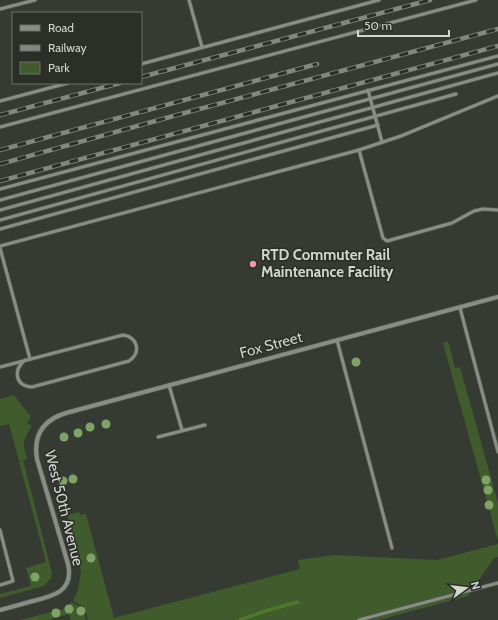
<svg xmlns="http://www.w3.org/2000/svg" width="498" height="620" viewBox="0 0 498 620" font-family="Cabin,sans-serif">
<rect width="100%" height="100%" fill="#353a32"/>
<g fill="#405c2c">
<path d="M448 341 455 368 460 367 498 503V541L443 343Z"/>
<path d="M14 395 31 417 27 423 32 426C23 441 22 442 27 459L23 460 52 573 51 578 44 586 0 598V594L31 586 26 568 46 562 9 424 0 426V399Z"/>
<path d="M79 512 80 515 86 514 114 618 300 569 298 560 334 555 437 560 498 544V557L494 558 468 596 379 620H88L84 607 73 601 78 590 81 571 67 515Z"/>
<path d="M71 602 83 608 86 620H71L69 614 48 620H20L66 608Z"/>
</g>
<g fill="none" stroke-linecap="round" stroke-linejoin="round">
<path stroke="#4e782c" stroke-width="3.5" d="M240 620 265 611 298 602"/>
<g stroke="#535751" stroke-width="4.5">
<g id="lane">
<path d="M189 0 202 47"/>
<path d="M0 9 35 0"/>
<path d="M141 64 379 0"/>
<path d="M368 90 382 142"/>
<path d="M0 101 68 83"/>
<path d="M0 127 476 0"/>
<path d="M359 150 383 238 387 241 452 223 474 211 483 209 498 210"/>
<path d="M0 189 498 56"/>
<path d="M0 200 498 64"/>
<path d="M0 210 498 73"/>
<path d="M0 220 456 94"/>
<path d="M0 229 378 125"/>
<path d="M0 246 359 150 401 136 498 96"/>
<path d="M0 248 30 359"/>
<path d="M460 308 498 452"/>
<path d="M337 340 392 548"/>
<path d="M0 367 123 335C137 337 142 352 129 361L32 387C15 386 13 370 25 360"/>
<path d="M169 385 182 430"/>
<path d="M158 437 205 425"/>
<path d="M0 530 13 581 0 585"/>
<path d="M359 620 498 583"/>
</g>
</g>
<g stroke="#535751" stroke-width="5.5">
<path id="street" d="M0 610C11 607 22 604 33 601 54 596 74 591 68 564L37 459C33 435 43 420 66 413L498 297"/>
</g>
<use href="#lane" stroke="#888e85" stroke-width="3"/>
<use href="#street" stroke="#888e85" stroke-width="4"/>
<g stroke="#838780" stroke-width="4.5">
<g id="rail">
<path d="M141 77 430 0"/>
<path d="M0 115 120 83"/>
<path d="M0 150 317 64"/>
<path d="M0 164 177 115 498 29"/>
<path d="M0 181 498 46"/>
</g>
</g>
<use href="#rail" stroke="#2b2f28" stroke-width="3" stroke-dasharray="9" stroke-linecap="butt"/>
</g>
<g fill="#7fa266">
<circle cx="356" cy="362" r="4.5"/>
<circle cx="106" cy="424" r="4.5"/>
<circle cx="90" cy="427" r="4.5"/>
<circle cx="78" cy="433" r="4.5"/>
<circle cx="64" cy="437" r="4.5"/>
<circle cx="73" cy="479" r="4.5"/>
<circle cx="486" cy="480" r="4.5"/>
<circle cx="63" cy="481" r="4.5"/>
<circle cx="488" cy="490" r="4.5"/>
<circle cx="489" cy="505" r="4.5"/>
<circle cx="91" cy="558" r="4.5"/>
<circle cx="35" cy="577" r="4.5"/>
<circle cx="69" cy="609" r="4.5"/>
<circle cx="81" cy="611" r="4.5"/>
<circle cx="56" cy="613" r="4.5"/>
</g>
<circle fill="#f39aa8" stroke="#2b2f28" stroke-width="1.5" cx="253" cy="264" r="4"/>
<g text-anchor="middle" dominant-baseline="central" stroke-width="3" stroke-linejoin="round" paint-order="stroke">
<g font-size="15" font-weight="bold" fill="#d2d5d0" stroke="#2b2f28" text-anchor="start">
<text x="261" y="255">RTD Commuter Rail<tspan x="261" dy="17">Maintenance Facility</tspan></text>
</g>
<g font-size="15" fill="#d2d5d0" stroke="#2b2f28">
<text transform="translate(271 345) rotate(-15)">Fox Street</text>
<text transform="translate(64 508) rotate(76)">West 50th Avenue</text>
</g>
</g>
<rect x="12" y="12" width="130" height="72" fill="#2b2f28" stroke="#6e716b"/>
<rect x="20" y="25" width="20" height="6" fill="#888e85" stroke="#6e716b"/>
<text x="48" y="32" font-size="12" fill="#d2d5d0">Road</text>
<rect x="20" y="45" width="20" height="6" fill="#838780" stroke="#6e716b"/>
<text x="48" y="52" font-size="12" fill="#d2d5d0">Railway</text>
<rect x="20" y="62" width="20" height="12" fill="#405c2c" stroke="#6e716b"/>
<text x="48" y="72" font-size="12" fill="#d2d5d0">Park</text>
<g transform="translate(466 588) rotate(75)" stroke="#2b2f28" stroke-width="3" paint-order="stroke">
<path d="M0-3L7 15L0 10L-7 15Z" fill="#d2d5d0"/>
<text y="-6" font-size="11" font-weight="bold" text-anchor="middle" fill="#d2d5d0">N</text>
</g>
<path d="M358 30v6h91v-6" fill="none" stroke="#d2d5d0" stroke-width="2"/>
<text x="364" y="30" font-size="12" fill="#d2d5d0" stroke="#2b2f28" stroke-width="3" paint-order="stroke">50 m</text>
</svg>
